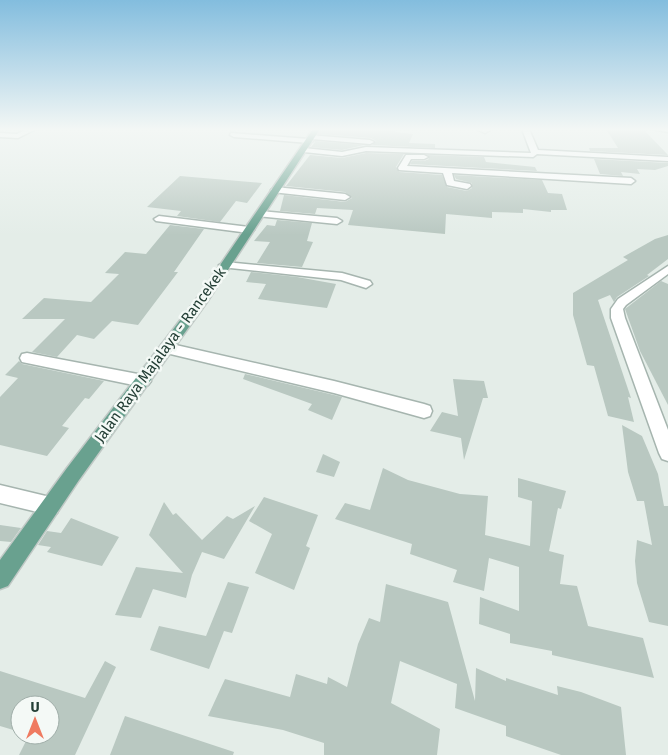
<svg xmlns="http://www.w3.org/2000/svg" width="668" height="755" viewBox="0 0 668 755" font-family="'Fira Sans',sans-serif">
<rect width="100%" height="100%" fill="#e4ede8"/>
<g fill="#b9c8c1">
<path d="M322 129H396L395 132 413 134 409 143 435 144V148L372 145 376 141 371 138 319 134Z"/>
<path d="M606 129H643L668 155 590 151 589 148H618Z"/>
<path d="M315 142V141L364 145 342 150 311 147Z"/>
<path d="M366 153 404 154 396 167 399 172 442 175 447 187 467 191 472 188V183L456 179 454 175 542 180 548 193 562 194 567 210H551V212L523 209V213L492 212V218L446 214 445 234 348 225 353 210 317 208 315 214 280 211 284 195 345 202 352 198 345 192 286 186 310 155 342 158Z"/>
<path d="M428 155 484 157 486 162 535 167 537 171 410 164 412 161H424L429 159Z"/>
<path d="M594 159 668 163V166L655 170 637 169 640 174 621 172 623 176 600 174Z"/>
<path d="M180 176 262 183 247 203 236 201 220 222 177 216 181 211 147 207Z"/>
<path d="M277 220 312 223 307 241 313 242 302 267 257 263 270 242 254 241 267 225 275 226Z"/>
<path d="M170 225 204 229 174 272H178L138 325 112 321 94 339 77 335 57 357 32 352 65 319H22L44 298 91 302 119 274 105 273 125 252 146 254Z"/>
<path d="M668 235V259L647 275 649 276 617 297 614 302 610 295 598 300 631 398 628 397 634 422 608 416 594 366 587 365 573 315V293L628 260 623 257 655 239Z"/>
<path d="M251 272 297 277 336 284 327 308 280 302 258 299 266 284 246 282Z"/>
<path d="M661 281 668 284V405L640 351 625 309Z"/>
<path d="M19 361 22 364 104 381 89 399 85 398 62 426 69 428 47 456 0 445V397L18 378 5 375Z"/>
<path d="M245 374 334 395 342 397 332 420 308 410 312 404 243 379Z"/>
<path d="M453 379 484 381 488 398H483L464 460 461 438 430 431 442 412 458 416Z"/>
<path d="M622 425 642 436 658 474 664 506H668V626L649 622 637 583 635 561 637 540 652 545 644 501H637L628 472Z"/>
<path d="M323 454 340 462 334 477 316 472Z"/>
<path d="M383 468 408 480 460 494 488 496 485 535 530 546 532 501 518 497V478L566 491 561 509 558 508 549 551 564 555 560 584 577 586 588 626 643 638 654 678 552 655V651L510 643V634L479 624 480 597 519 611V567L489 558 484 591 453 582 457 570 410 554 412 544 335 519 345 503 370 510Z"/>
<path d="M264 497 318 515 306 546 310 548 294 590 255 573 272 534 249 521Z"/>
<path d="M164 502 173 515 176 513 202 540 227 516 233 519 255 506 224 559 202 552 192 575 186 598 153 589 141 618 115 615 136 567 183 573 149 535Z"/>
<path d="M71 518 119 537 102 566 47 552 51 547 38 545 47 531 61 533Z"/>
<path d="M0 525 21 528 11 542 0 541Z"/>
<path d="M228 582 249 587 232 633 224 631 209 669 150 650 159 626 206 636Z"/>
<path d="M386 584 448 602 475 701 476 668 506 681V678L558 695 557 686 581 692 621 707 626 755H561L506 736V726L455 708 457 684 400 661 391 703 440 729 437 755H324V743L283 730 208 716 225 679 290 697 296 674 327 684 328 677 347 687 358 644 369 618 380 622Z"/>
<path d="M105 661 116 667 75 755H19L29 735H50V705H20V732L0 726V671L85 698Z"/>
<path d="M125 716 234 752 233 755H110Z"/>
</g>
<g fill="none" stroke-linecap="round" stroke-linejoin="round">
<g stroke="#a6b5af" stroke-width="3">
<g id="minor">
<path d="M27 129H36L18 138 0 137V133L17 134Z"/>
<path d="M476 129H492L485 133Z"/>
<path d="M522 129H529L538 150 668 157V161L537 154 533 157 366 151 342 156 304 152 300 150 304 148 342 152 366 147 531 153Z"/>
<path d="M651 129H668V132Z"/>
<path d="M231 133 309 139 313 141 309 143 234 137 230 135Z"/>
<path d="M309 135 370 140 374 142 370 144 312 139H309Z"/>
<path d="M406 155H424L428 157 424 159H411L407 166 631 178 635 181 631 184 452 173 454 181 470 184 471 186 467 189 447 185 443 173 399 170 398 168Z"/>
<path d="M275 187 345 194 350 197 345 200 272 192 271 190Z"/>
<path d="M260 211 337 218 342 221 337 224 257 216V212Z"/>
<path d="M159 216 249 227 254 230 249 233 156 221 154 219Z"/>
<path d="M225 262 342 273 370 281 372 284 366 288 341 280 221 267 219 265Z"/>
<path d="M668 266V274L626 305 623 309 625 318 668 430V461L662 459 659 453 611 318V309L618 299Z"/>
<path d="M167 343 334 381 424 404 430 406 432 411 430 416 424 418 334 393 162 352 160 348 162 344Z"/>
<path d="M27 353 143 375 148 377 151 381 148 385 143 387 22 362 20 358 22 354Z"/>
<path d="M0 485 50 497 57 499 60 506 57 513 50 515 0 503Z"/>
</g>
</g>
<g stroke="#c1c9c6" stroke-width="3">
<path id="major" d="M313 129H320L209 299 79 480 8 586 0 589V560L67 468 201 293Z"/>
</g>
<use href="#minor" fill="#fff" fill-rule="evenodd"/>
<use href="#major" fill="#69a18f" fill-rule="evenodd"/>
</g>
<linearGradient id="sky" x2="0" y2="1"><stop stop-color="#83bdde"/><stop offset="0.55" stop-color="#f3f7f5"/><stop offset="1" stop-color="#f3f7f5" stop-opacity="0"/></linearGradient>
<rect width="668" height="235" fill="url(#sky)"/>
<g text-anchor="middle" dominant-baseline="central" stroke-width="5" stroke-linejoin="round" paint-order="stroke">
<g font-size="15" fill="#233e35" stroke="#f4f9f6">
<text transform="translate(160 355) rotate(-54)">Jalan Raya Majalaya - Rancekek</text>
</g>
</g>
<g transform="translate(35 720)"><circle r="24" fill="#f4f9f6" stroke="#a0aea9"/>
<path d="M0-4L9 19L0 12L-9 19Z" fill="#ef7a60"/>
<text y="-8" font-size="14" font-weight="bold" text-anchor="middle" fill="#233e35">U</text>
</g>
</svg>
